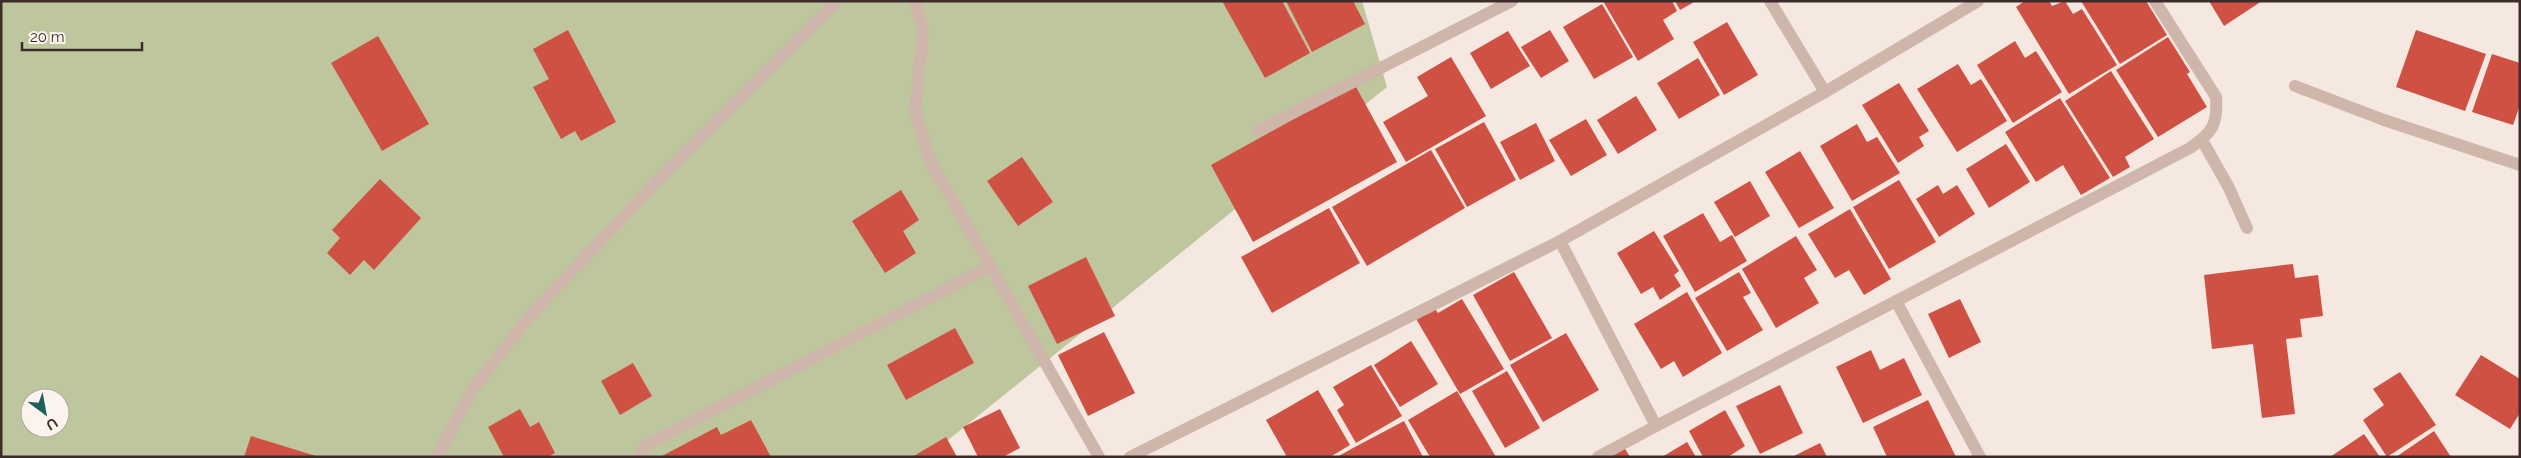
<svg xmlns="http://www.w3.org/2000/svg" width="2521" height="458" viewBox="0 0 2521 458" font-family="Raleway,sans-serif">
<rect width="100%" height="100%" fill="#f5e8e0"/>
<path fill="#bec69e" fill-rule="evenodd" d="M1 1H1362L1387 87 927 457H1ZM30 398H60V428H30Z"/>
<g fill="#cf5144">
<path d="M1222 1H1282L1310 53 1265 78Z"/>
<path d="M1286 1H1353L1365 24 1312 52Z"/>
<path d="M1603 1H1672L1677 11 1663 20 1674 39 1638 61Z"/>
<path d="M1675 1H1696L1680 10Z"/>
<path d="M2025 1H2049L2052 6 2065 1 2073 14 2082 9 2117 65 2069 94 2016 7Z"/>
<path d="M2081 1H2146L2167 35 2120 64Z"/>
<path d="M2209 1H2262L2224 26Z"/>
<path d="M1602 4 1633 57 1594 79 1563 27Z"/>
<path d="M1727 22 1758 75 1724 95 1693 42Z"/>
<path d="M568 30 616 122 581 141 575 131 561 139 533 87 549 79 533 49Z"/>
<path d="M1550 30 1569 61 1541 78 1521 47Z"/>
<path d="M2416 30 2486 54 2465 111 2396 87Z"/>
<path d="M1508 31 1530 66 1491 89 1470 53Z"/>
<path d="M378 36 429 124 382 151 331 63Z"/>
<path d="M2168 37 2190 72 2187 74 2207 107 2158 137 2116 70Z"/>
<path d="M2015 41 2025 58 2036 51 2062 92 2013 123 1977 65Z"/>
<path d="M2492 54 2520 63V105L2513 125 2472 112Z"/>
<path d="M1451 57 1486 116 1406 162 1383 122 1428 96 1417 77Z"/>
<path d="M1698 58 1720 95 1679 119 1657 83Z"/>
<path d="M1958 64 1971 85 1981 79 2007 121 1957 152 1917 89Z"/>
<path d="M2111 71 2154 139 2125 157 2130 167 2113 177 2065 101Z"/>
<path d="M1899 83 1929 131 1919 137 1924 146 1898 163 1862 105Z"/>
<path d="M1355 85 1397 162 1253 242 1211 165Z"/>
<path d="M1636 96 1657 130 1618 154 1597 120Z"/>
<path d="M2060 98 2110 178 2081 195 2063 165 2036 182 2005 132Z"/>
<path d="M1586 119 1607 155 1571 176 1549 140Z"/>
<path d="M1484 122 1516 180 1467 207 1435 149Z"/>
<path d="M1536 123 1555 161 1520 180 1500 142Z"/>
<path d="M1857 124 1867 142 1877 137 1900 173 1852 201 1820 146Z"/>
<path d="M2006 144 2030 182 1989 208 1966 169Z"/>
<path d="M1431 150 1465 208 1367 266 1332 207Z"/>
<path d="M1800 151 1834 208 1799 228 1765 172Z"/>
<path d="M1022 157 1053 202 1018 226 987 181Z"/>
<path d="M380 179 421 218 374 270 364 260 350 275 327 253 340 238 332 230Z"/>
<path d="M1899 180 1936 242 1889 269 1853 207Z"/>
<path d="M1750 181 1770 216 1735 237 1714 202Z"/>
<path d="M1938 185 1943 194 1957 185 1975 214 1939 237 1916 199Z"/>
<path d="M901 190 919 220 903 231 916 253 885 273 852 221Z"/>
<path d="M1329 208 1360 263 1272 313 1241 257Z"/>
<path d="M1850 209 1891 279 1864 295 1849 270 1835 278 1808 234Z"/>
<path d="M1703 213 1720 242 1732 235 1747 261 1695 292 1663 236Z"/>
<path d="M1654 231 1679 271 1674 275 1681 286 1660 300 1653 287 1641 294 1617 253Z"/>
<path d="M1796 236 1817 270 1804 278 1819 303 1776 328 1742 269Z"/>
<path d="M1086 257 1115 316 1057 344 1028 286Z"/>
<path d="M2293 264 2295 278 2318 275 2323 316 2300 319 2302 337 2286 339 2295 414 2262 418 2253 344 2212 349 2204 275Z"/>
<path d="M1514 272 1552 338 1510 361 1473 295Z"/>
<path d="M1739 272 1751 293 1743 297 1763 330 1727 351 1695 298Z"/>
<path d="M1687 292 1722 353 1683 377 1674 361 1661 369 1634 324Z"/>
<path d="M1462 299 1504 369 1460 394 1415 317 1433 306 1438 313Z"/>
<path d="M1960 299 1981 342 1949 358 1928 314Z"/>
<path d="M955 328 974 363 906 400 887 365Z"/>
<path d="M1104 332 1135 393 1088 416 1058 355Z"/>
<path d="M1566 333 1599 390 1543 422 1510 365Z"/>
<path d="M1411 341 1438 384 1400 407 1374 365Z"/>
<path d="M1871 350 1880 370 1904 358 1922 395 1863 423 1836 367Z"/>
<path d="M2481 355 2520 379V413L2510 429 2455 395Z"/>
<path d="M633 363 652 396 620 415 601 381Z"/>
<path d="M1371 365 1402 416 1356 443 1337 410 1344 405 1333 387Z"/>
<path d="M1507 371 1540 428 1505 448 1472 391Z"/>
<path d="M2400 372 2436 425 2387 457 2363 420 2384 405 2373 389Z"/>
<path d="M1780 385 1803 433 1760 454 1736 406Z"/>
<path d="M1318 390 1350 445 1330 457H1287L1266 420Z"/>
<path d="M1457 391 1496 457H1430L1408 420Z"/>
<path d="M1928 400 1956 457H1887L1873 427Z"/>
<path d="M520 409 530 427 539 422 555 453 548 457H504L488 427Z"/>
<path d="M1000 409 1020 448 1003 457H978L963 427Z"/>
<path d="M1725 410 1745 446 1728 457H1703L1689 431Z"/>
<path d="M751 420 771 457H660L717 427 721 435Z"/>
<path d="M1404 421 1423 457H1337L1353 448Z"/>
<path d="M2434 431 2451 457H2396Z"/>
<path d="M2364 434 2380 457H2330Z"/>
<path d="M251 436 316 456V457H244Z"/>
<path d="M946 437 957 457H912Z"/>
<path d="M1687 442 1696 457H1662Z"/>
<path d="M1820 443 1827 457H1792Z"/>
<path d="M1624 447 1630 457H1610Z"/>
</g>
<g fill="none" stroke-linecap="round" stroke-linejoin="round">
<g stroke="#cfb6aa" stroke-width="12">
<path d="M915 1 923 30 915 110 929 159 1099 457"/>
<path d="M1770 1 1825 92"/>
<path d="M2295 86 2384 120 2520 165"/>
<path d="M1259 130 1512 1"/>
<path d="M2202 140 2228 186 2247 228"/>
<path d="M1560 241 1656 426 1598 457"/>
<path d="M1896 301 1980 457"/>
<path d="M1656 426 2190 148C2212 133 2218 125 2216 97L2155 1"/>
<path d="M437 457 473 389 528 318 658 180 837 1"/>
<path d="M639 457 643 448 650 443 989 267"/>
<path d="M1130 457 1560 241 1825 92 1978 1"/>
</g>
</g>
<rect width="2521" height="458" fill="none" stroke="#3c2d2a" stroke-width="5"/>
<g transform="translate(45 413) rotate(148)"><circle r="24" fill="#fcf3ed" stroke="#afa49f"/>
<path d="M0-4L9 19L0 12L-9 19Z" fill="#1b625c"/>
<text y="-8" font-size="14" font-weight="bold" text-anchor="middle" fill="#3c2d2a">U</text>
</g>
<path d="M22 42v8h120v-8" fill="none" stroke="#3c2d2a" stroke-width="2.5"/>
<text x="30" y="42" font-size="15" fill="#3c2d2a" stroke="#fcf3ed" stroke-width="4" paint-order="stroke">20 m</text>
</svg>
